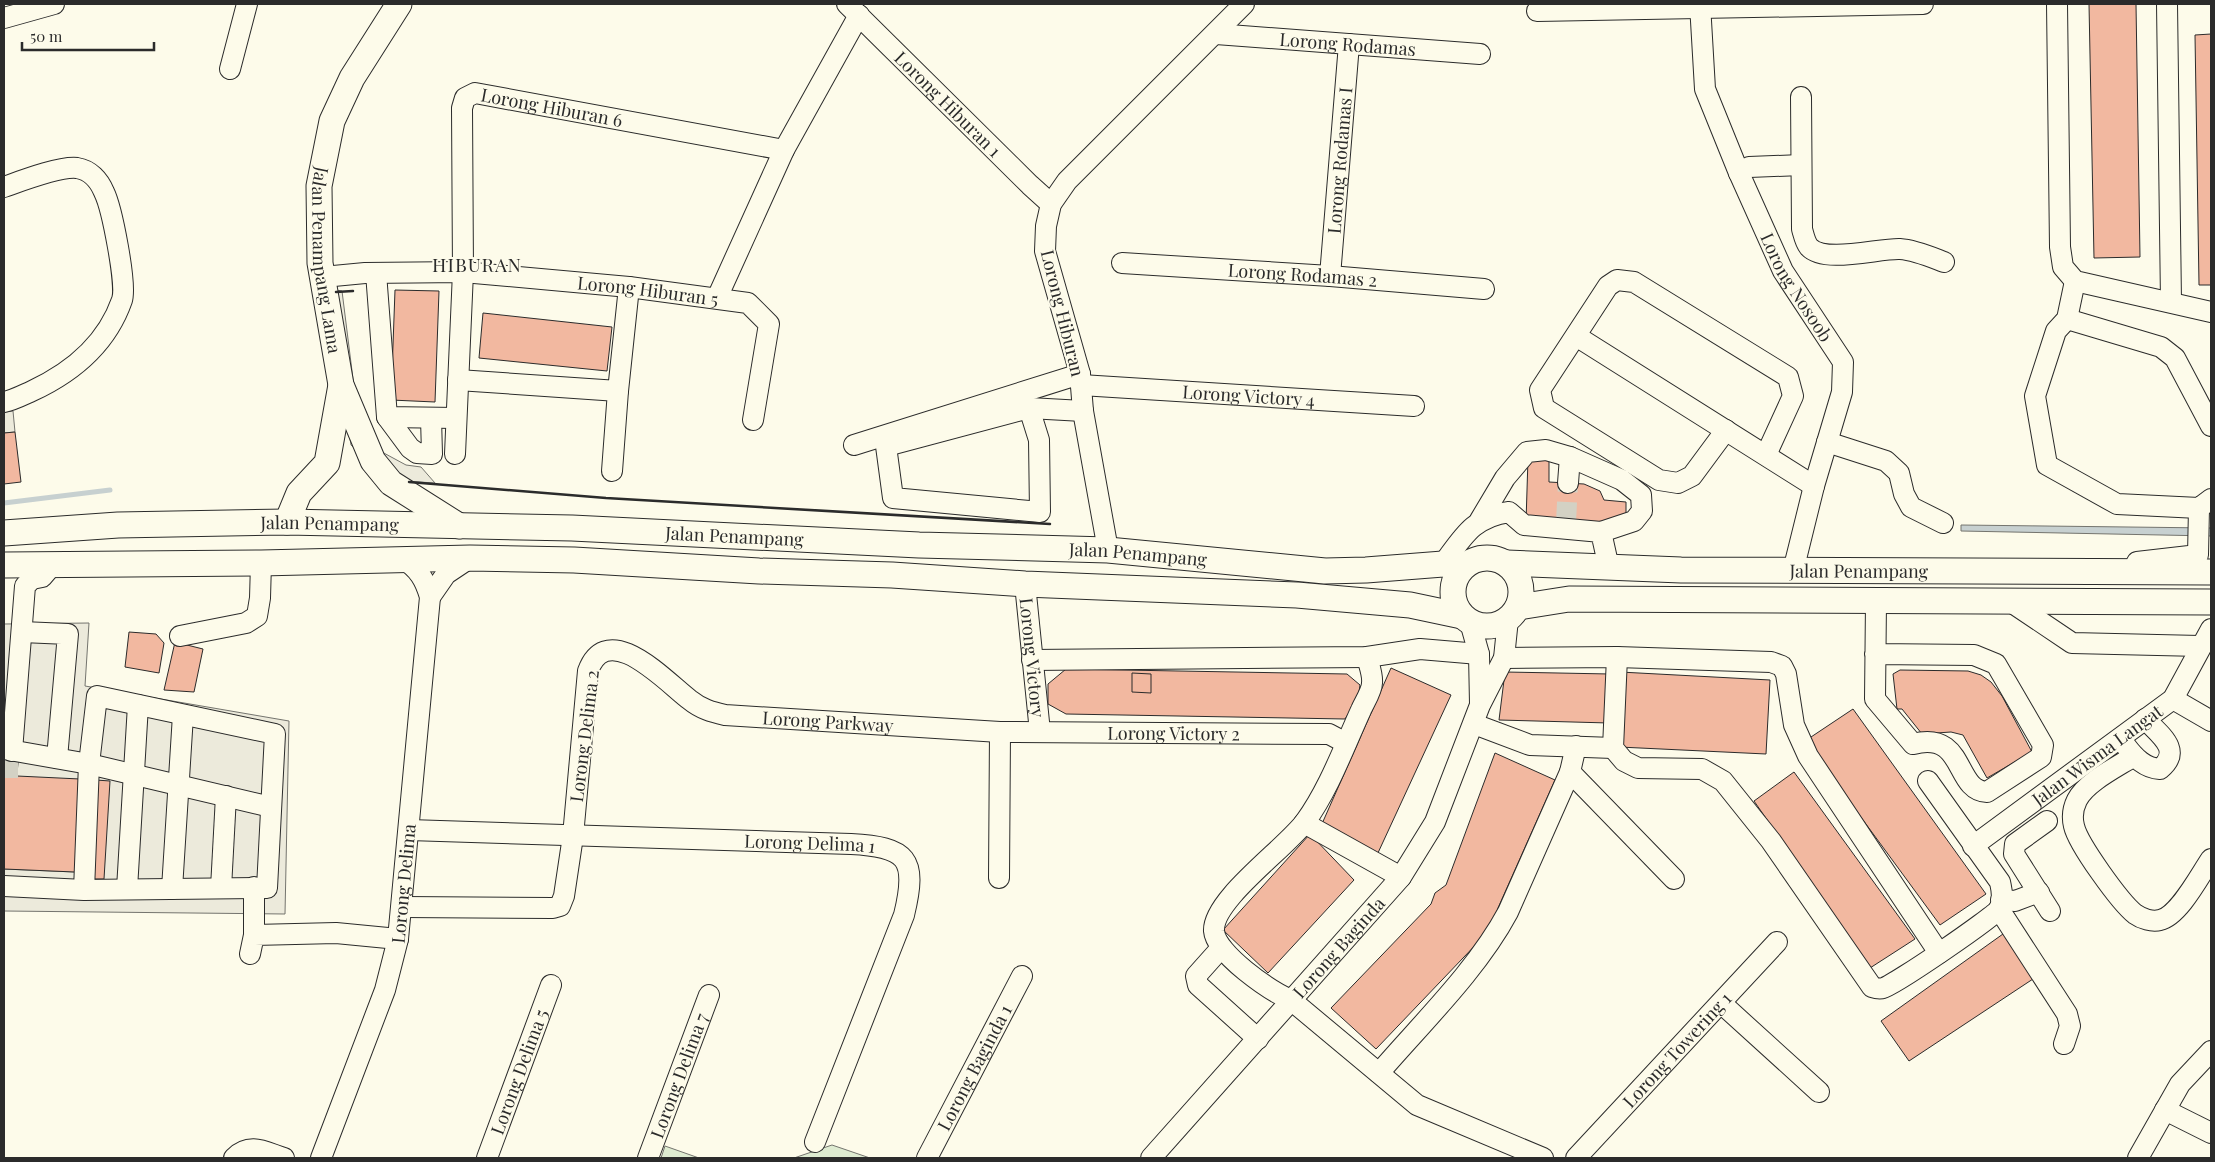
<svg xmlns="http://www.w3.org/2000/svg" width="2215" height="1162" viewBox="0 0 2215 1162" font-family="'Playfair Display',serif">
<rect width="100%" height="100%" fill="#fdfbea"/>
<g fill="#deebd1" stroke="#74746e">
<path d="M832 1145 870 1158H794Z"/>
<path d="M665 1146 699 1158H661Z"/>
</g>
<g fill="#eceadb" stroke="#74746e">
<path d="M336 290 342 291 360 435 369 445 406 465 421 467 435 483 387 480 351 445 329 301Z"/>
<path d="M13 411 15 432 4 433V412Z"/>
<path d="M89 623 85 686 289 721 285 914 4 911V869L75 872 17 776 18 760 4 759V624Z"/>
</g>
<path fill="#c7d0d0" stroke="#74746e" d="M1961 525 2211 528V536L1961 531Z"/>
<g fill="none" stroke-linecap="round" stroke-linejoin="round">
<path stroke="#c7d0d0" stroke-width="5" d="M4 503 110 490"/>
</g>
<g fill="#f2b8a0" stroke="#2b2b2b">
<path d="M2089 4H2136L2140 257 2094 258Z"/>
<path d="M2211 34V285H2199L2195 35Z"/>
<path d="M395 290 439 291 435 402 391 400Z"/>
<path d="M483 313 612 327 607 371 479 358Z"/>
<path d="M15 432 21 482 4 484V433Z"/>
<path d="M1528 458 1549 459V482L1584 484 1600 491 1604 500 1626 502V523L1526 522Z"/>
<path d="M129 632 156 634 164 643 159 673 125 667Z"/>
<path d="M175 642 203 649 194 692 164 690Z"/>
<path d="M1391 668 1451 695 1377 855 1321 826Z"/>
<path d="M1066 669 1347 674 1360 685 1358 699 1345 719 1066 714 1048 704V684Z"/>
<path d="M1900 670 1968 671 1981 675 1991 682 2002 696 2032 752 1987 778 1963 735 1951 732 1922 734 1902 709H1897L1893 674Z"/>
<path d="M1505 672 1610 674 1609 723 1499 720Z"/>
<path d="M1620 672 1770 680 1766 754 1619 747Z"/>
<path d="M1132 673 1151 674V693L1132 692Z"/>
<path d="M1853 709 1986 894 1940 925 1805 741Z"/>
<path d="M1495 753 1555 780 1498 908 1495 920 1485 935 1376 1049 1331 1008 1431 904 1435 893 1446 885Z"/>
<path d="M4 759 18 760 17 776 80 779 75 872 4 869Z"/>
<path d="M1794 772 1915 939 1870 968 1754 801Z"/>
<path d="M96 780 110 781 104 879H90Z"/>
<path d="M1310 834 1354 880 1268 973 1223 930Z"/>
<path d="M2010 929 2036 977 1909 1061 1881 1021Z"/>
</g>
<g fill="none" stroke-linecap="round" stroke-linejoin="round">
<g stroke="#d3d1c4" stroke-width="20" stroke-dasharray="20 10" stroke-linecap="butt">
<path d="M1566 522 1568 483"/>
<path d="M4 768H18"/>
</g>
<g stroke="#2b2b2b" stroke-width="22">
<g id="minor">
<path id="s1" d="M847 4 1030 185 1051 204"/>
<path id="s2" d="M1700 4 1705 89 1739 173 1783 271 1843 362 1842 392 1814 486 1793 571"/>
<path d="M2057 4 2060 247 2063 267 2075 281 2211 312"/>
<path d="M2167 4 2171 302"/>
<path d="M1537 11 1923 4"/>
<path d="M4 18 54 4"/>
<path id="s3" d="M1216 34 1480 54"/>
<path d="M230 69 247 4"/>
<path d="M1801 97 1802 229C1804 236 1805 242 1809 247 1825 264 1879 248 1900 249 1915 250 1931 257 1944 262"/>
<path d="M1739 173 1749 167 1801 165"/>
<path d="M4 187C21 181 60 166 77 168 90 170 99 180 104 192 112 208 127 285 122 300 107 343 73 372 32 391 23 395 14 400 4 402"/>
<path id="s4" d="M1122 263 1330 276 1484 289"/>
<path d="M376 273 387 417 456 418"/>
<path id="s5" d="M1330 276 1349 44"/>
<path id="s6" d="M323 277 365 273 463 272 629 287 748 303 769 324 753 420"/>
<path d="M2075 281 2067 319 2056 331 2035 396 2047 465 2117 504 2199 508 2211 499"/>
<path d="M717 298 784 150 859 15"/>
<path d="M2067 319 2161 347 2175 358 2211 426"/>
<path d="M1576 336 1814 486"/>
<path d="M458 380 618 391 629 287"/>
<path id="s7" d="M1081 385 1414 406"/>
<path d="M1029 408 1039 440 1040 512 893 498 886 446Z"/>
<path d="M1029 408 1083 411"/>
<path d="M387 417 410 448 417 453 432 454 431 418"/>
<path d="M1726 430 1692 476 1678 483 1659 480 1544 408 1540 390 1608 286 1617 280 1634 282 1788 377 1793 396 1766 455"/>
<path d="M1827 442 1886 461 1899 473 1904 494 1911 507 1943 523"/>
<path d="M854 445 1080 374"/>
<path id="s8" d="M455 454 463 272 462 108 465 98 475 93 784 150"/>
<path d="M612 471 618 391"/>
<path d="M1568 483 1570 457"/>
<path d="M1480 520 1505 478 1527 452 1546 450 1570 457 1622 480 1641 495 1642 511 1634 521 1601 532"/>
<path d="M1108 550 1083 411 1080 374 1045 251 1046 226 1051 204 1067 181 1244 4"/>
<path d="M2137 562 2198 555 2199 508"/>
<path d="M1443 564C1463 537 1473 517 1509 512L1524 525 1601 532 1609 568"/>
<path id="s9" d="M1025 584 1040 732"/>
<path d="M430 597 446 574 470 558"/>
<path d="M2011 602 2072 643 2200 646"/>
<path d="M1470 622 1479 654 1480 704"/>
<path d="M22 632 68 634 57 758"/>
<path d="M180 636 246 623 257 616 260 598 261 563"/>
<path d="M1875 654 1974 655 1996 664 2043 745 2041 757 1987 792C1954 791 1966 730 1913 744L1875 699 1876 602"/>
<path d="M1367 657C1369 665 1373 675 1372 683 1372 691 1364 703 1361 710 1344 747 1329 789 1305 822 1286 848 1212 900 1214 931 1216 954 1270 991 1291 1000L1417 1105 1543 1158"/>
<path d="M1617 657 1613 748 1624 761 1638 768 1702 769 1723 781 1771 841 1872 987C1875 988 1880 989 1883 988 1893 986 1994 917 1999 909 2004 901 2002 891 2000 882L1928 781"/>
<path d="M1504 658 1617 657 1771 662 1782 666 1786 674 1794 725 1808 756 1939 953"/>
<path d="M1032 660 1367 657 1420 649 1479 654"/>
<path d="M2173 699 2211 721"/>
<path d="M1474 724 1530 745 1613 748"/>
<path d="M2126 746C2135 758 2145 768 2160 769 2183 750 2160 735 2145 719"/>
<path d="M4 749 89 764 271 807"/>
<path d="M12 751 25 586 32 579 42 577 54 563"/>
<path d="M2134 756C2117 767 2086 782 2077 800 2073 808 2072 818 2074 826 2078 844 2120 902 2135 914 2142 919 2152 922 2160 920 2179 916 2200 875 2211 859"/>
<path d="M1570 772 1674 879"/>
<path d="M2047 821 2015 844 2014 854 2050 911"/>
<path d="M1304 823 1401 877"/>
<path id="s10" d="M409 830 851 844C907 847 918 858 904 915L815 1142"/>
<path id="s11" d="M1973 846 2173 699 2211 629"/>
<path d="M999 878 1000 732"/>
<path d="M4 886 84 890 267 888 275 734 97 696 89 764 84 890"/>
<path d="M221 888 226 796"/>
<path d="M127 889 138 705"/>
<path d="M172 889 183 715"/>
<path d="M2001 900 2015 901 2039 892"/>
<path id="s12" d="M403 907 553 908 560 906 564 896 573 836 588 671C608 617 667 683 690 700 701 709 712 712 725 715L1000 732 1329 734 1346 743"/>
<path d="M1999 909 2067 1014 2070 1026 2064 1044"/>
<path d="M254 935V887"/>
<path d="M1221 948 1196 976 1198 985 1258 1039"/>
<path d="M250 954 254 935 336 933 398 939"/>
<path d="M1721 1003 1819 1092"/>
<path d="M1379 1073C1422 1023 1477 970 1508 912L1570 772 1576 746"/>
<path d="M2165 1110 2211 1133"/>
<path d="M234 1158C250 1142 265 1152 284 1158"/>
<path id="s13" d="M321 1158 385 990 398 939 430 597C425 580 419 569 403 559"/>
<path id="s14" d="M487 1158 551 985"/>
<path id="s15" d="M648 1158 709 995"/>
<path id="s16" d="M927 1158 1022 976"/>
<path id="s17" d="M1151 1158 1401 877 1435 822 1480 705 1504 658 1508 619"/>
<path id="s18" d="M1576 1158 1777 942"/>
<path d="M2138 1158 2180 1084 2211 1051"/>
</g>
</g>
<g stroke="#2b2b2b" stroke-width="27">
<g id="major">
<path id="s19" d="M399 4 352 78 332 121 319 186 320 263 341 385 373 461 391 483 459 526"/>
<path d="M287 522 299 493 327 463 341 385"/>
<path id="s20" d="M4 533 118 525 287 522 572 528 919 545 1108 550 1325 571 1366 570 1443 564 1463 567"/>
<circle cx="1487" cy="592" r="34"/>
<path id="s21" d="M1507 563 1681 570 2211 572"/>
<path d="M4 565 261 563 470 558 574 560 759 571 892 575 1025 584 1297 595 1410 605 1462 616"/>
<path d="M1518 607 1569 599 2211 602"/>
</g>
</g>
<use href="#minor" stroke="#fdfbea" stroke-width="20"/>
<use href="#major" stroke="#fdfbea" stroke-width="25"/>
<g stroke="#2b2b2b" stroke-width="2.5">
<path d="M336 292 353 291"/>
<path d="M409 482 606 498 1050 524"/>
</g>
</g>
<g text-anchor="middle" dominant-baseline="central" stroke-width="4" stroke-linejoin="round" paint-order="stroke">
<g font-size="18" fill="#2b2b2b" stroke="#fdfbea">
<text stroke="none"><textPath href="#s3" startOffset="132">Lorong Rodamas</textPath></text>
<text stroke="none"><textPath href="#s1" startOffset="142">Lorong Hiburan 1</textPath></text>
<text stroke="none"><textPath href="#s8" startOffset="446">Lorong Hiburan 6</textPath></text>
<text stroke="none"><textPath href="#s5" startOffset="116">Lorong Rodamas I</textPath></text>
<text stroke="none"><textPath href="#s19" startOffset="276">Jalan Penampang Lama</textPath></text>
<text stroke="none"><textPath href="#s4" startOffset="181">Lorong Rodamas 2</textPath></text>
<text stroke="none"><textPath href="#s6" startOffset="326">Lorong Hiburan 5</textPath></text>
<text stroke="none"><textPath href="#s2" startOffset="304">Lorong Nosoob</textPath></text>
<text transform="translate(1063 313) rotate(76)">Lorong Hiburan</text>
<text stroke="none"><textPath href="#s7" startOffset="168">Lorong Victory 4</textPath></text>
<text stroke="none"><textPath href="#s20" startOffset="326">Jalan Penampang</textPath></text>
<text stroke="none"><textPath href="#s20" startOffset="731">Jalan Penampang</textPath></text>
<text stroke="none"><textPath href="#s20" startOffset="1135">Jalan Penampang</textPath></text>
<text stroke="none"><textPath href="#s21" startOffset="352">Jalan Penampang</textPath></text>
<text stroke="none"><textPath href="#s9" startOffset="74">Lorong Victory</textPath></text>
<text stroke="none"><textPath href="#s12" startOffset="664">Lorong Parkway</textPath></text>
<text stroke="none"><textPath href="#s12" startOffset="1010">Lorong Victory 2</textPath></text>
<text transform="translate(584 736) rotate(-83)">Lorong Delima 2</text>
<text stroke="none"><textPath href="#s11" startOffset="154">Jalan Wisma Langat</textPath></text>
<text stroke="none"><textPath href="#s10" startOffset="401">Lorong Delima 1</textPath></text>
<text stroke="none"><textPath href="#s13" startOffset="288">Lorong Delima</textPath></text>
<text stroke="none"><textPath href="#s17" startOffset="282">Lorong Baginda</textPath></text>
<text stroke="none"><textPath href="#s18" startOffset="148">Lorong Towering 1</textPath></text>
<text stroke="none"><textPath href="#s16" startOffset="102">Lorong Baginda 1</textPath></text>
<text stroke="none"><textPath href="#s14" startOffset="92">Lorong Delima 5</textPath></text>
<text stroke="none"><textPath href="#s15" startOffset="88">Lorong Delima 7</textPath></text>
</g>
<g font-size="19" letter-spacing="1" fill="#2b2b2b" stroke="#fdfbea">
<text x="477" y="264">HIBURAN</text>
</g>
</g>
<rect width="2215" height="1162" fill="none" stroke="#2b2b2b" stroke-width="10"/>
<path d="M22 42v8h132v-8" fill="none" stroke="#2b2b2b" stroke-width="2.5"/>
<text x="30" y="42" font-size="15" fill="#2b2b2b" stroke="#fdfbea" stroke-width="4" paint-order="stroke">50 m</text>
</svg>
